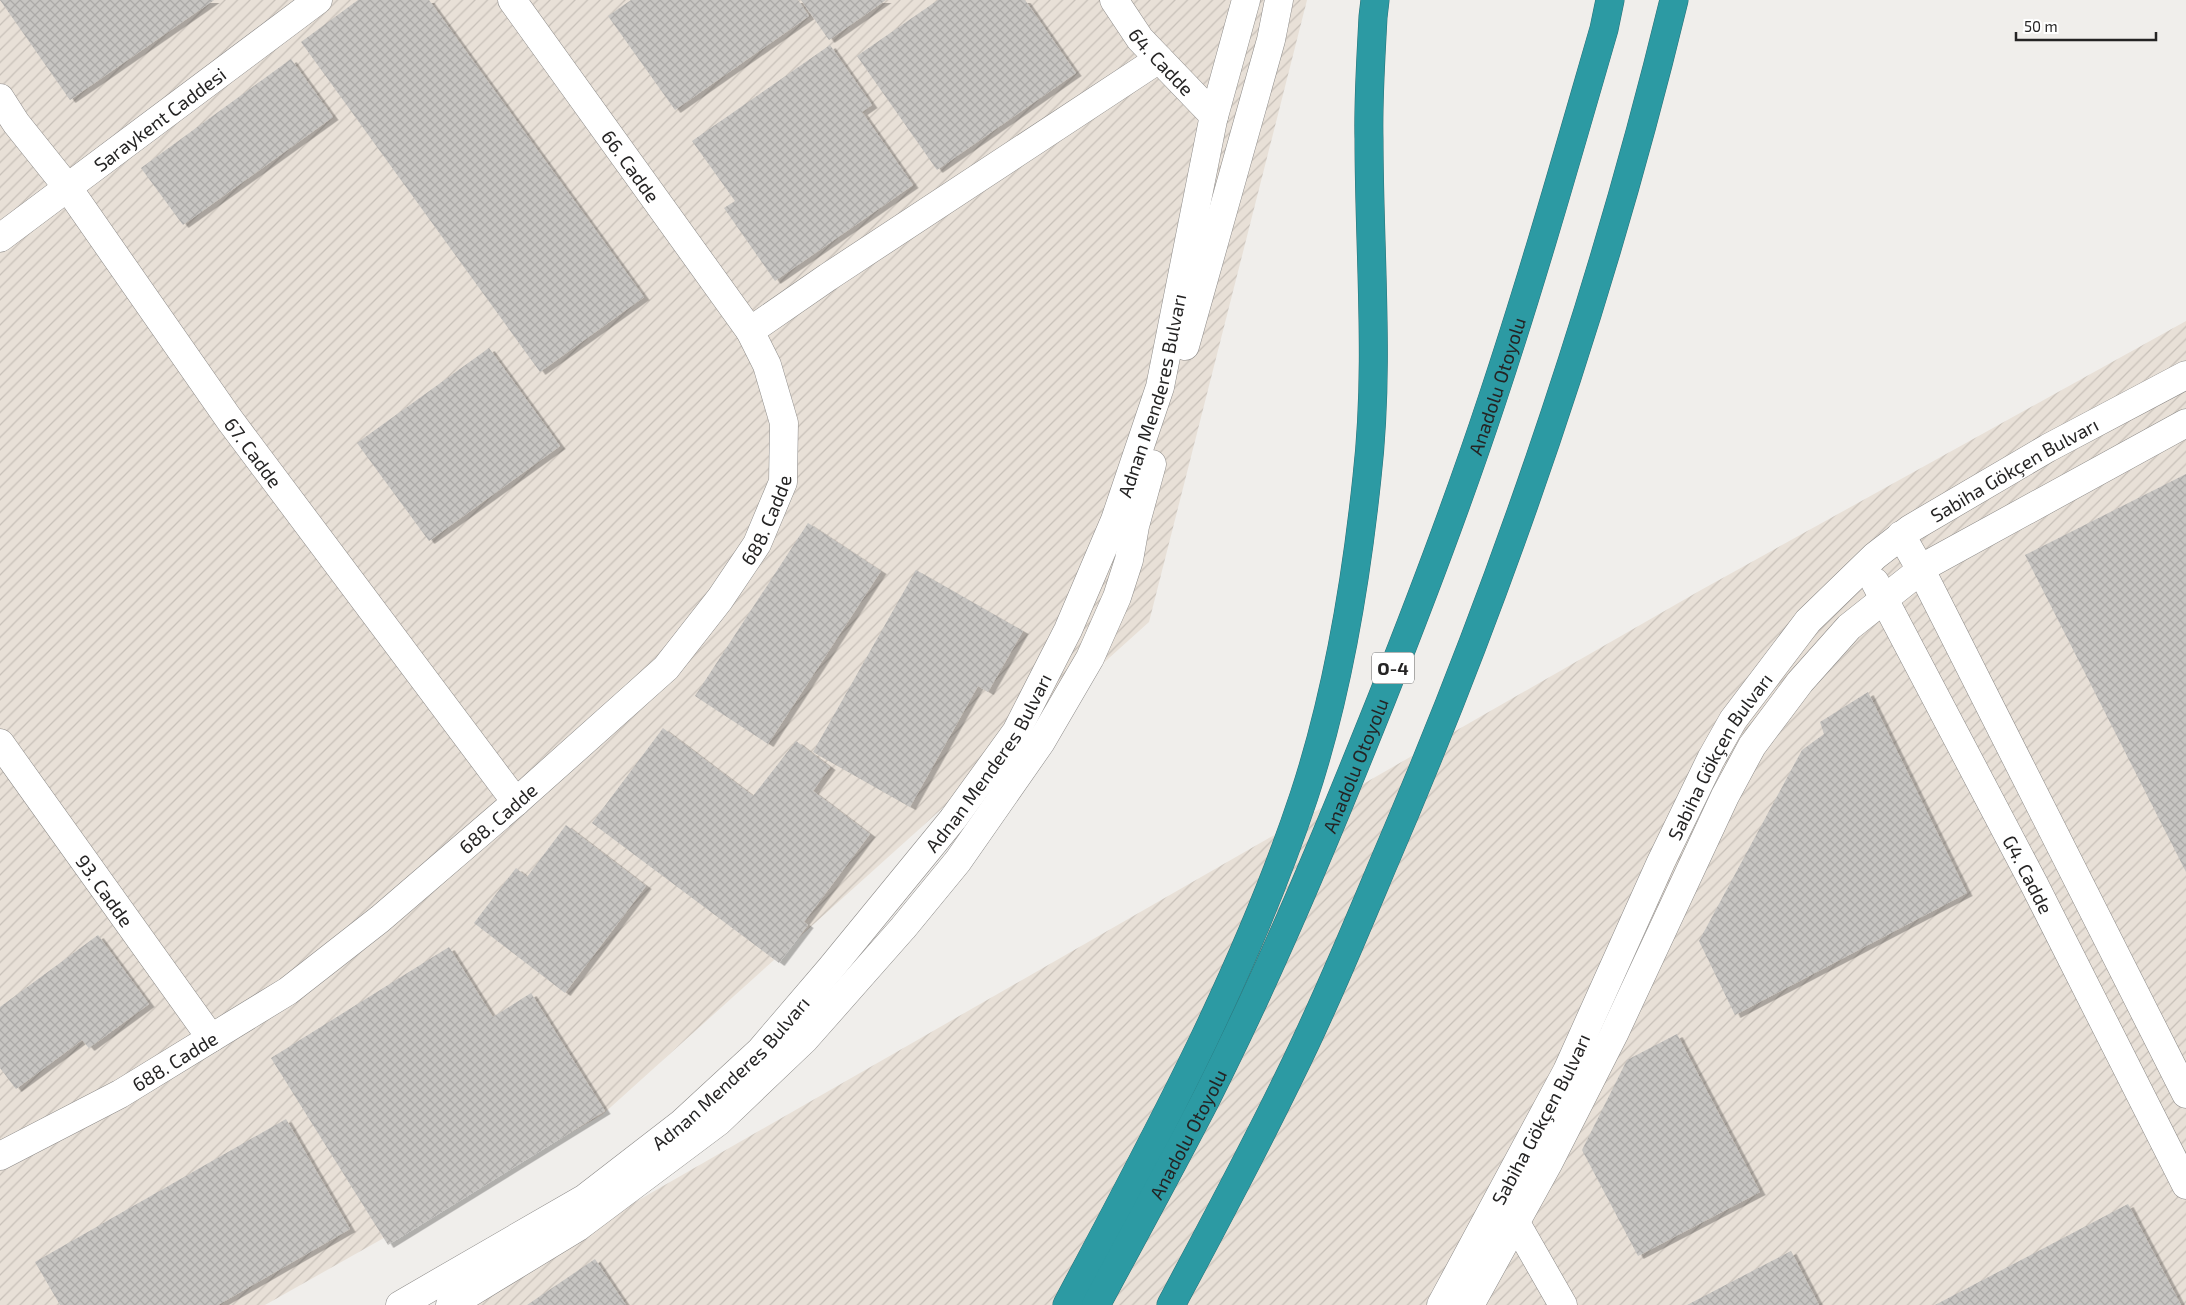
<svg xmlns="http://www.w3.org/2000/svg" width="2186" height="1305" viewBox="0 0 2186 1305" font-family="'Exo 2',sans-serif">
<defs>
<pattern id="industrial-furrows" width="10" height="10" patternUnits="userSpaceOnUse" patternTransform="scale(1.25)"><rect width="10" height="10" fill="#e8e0d7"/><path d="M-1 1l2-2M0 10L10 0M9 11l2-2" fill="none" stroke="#c7c0b8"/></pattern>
<pattern id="building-cross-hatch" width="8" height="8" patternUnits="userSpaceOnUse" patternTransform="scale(1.25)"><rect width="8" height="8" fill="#c7c5c2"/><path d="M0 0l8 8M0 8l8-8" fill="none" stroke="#aba9a7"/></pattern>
<filter id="shadow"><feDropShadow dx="5.5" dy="3" stdDeviation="0" flood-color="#0004"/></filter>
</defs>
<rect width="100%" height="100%" fill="#f0eeeb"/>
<g fill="url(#industrial-furrows)">
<path d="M0 0H1307L1149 622 602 1115 265 1305H0Z"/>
<path d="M2186 321V1305H456L1701 590Z"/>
</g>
<g fill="url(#building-cross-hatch)" filter="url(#shadow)">
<path d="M0 0H214L70 100Z"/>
<path d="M358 0H429L644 297 540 372 301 42Z"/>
<path d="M631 0H798L809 16 675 110 608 16Z"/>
<path d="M801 0H886L829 40Z"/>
<path d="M938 0H1025L1076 73 937 170 857 56Z"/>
<path d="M830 45 872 105 862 112 913 185 775 281 724 208 735 201 692 141Z"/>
<path d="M291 59 333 117 183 225 141 168Z"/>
<path d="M489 348 560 446 429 541 357 443Z"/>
<path d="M2186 474V872L2025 555Z"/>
<path d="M808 523 881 571 768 744 695 696Z"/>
<path d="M916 570 1023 631 988 692 978 686 910 807 813 752Z"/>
<path d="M1868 692 1967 893 1735 1015 1699 941 1802 750 1824 734 1820 722Z"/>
<path d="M663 728 753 796 796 741 830 767 813 791 870 834 804 922 808 925 779 963 592 823Z"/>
<path d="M566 825 646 886 565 993 474 923 516 868 527 877Z"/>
<path d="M98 935 149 1004 89 1048 82 1040 16 1089 0 1068V1007Z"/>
<path d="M449 947 493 1017 531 993 605 1111 388 1245 271 1058Z"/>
<path d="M1677 1034 1760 1192 1638 1256 1582 1150 1627 1060Z"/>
<path d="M286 1119 350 1229 218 1305H60L35 1262Z"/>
<path d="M2128 1204 2181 1305H1935Z"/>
<path d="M1791 1251 1819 1305H1687Z"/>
<path d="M595 1259 626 1305H527Z"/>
</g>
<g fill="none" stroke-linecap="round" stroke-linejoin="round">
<g stroke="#8c8a88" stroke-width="29">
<g id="minor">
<path id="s1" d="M1114 0 1140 39 1214 116"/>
<path id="s2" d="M0 98 16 123 68 188 229 419 516 802"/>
<path id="s3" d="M0 238 318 0"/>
<path d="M750 331 828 277 1159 59"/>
<path d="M1185 346 1271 40 1279 0"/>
<path d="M1901 535 1921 570 2186 1094"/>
<path id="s4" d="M1875 582 2034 884 2186 1185"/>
<path id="s5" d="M0 743 211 1038"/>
<path id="s6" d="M0 1156 120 1094 288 991 380 919 516 802 666 668 720 599 757 544 783 482 784 423 767 365 750 331 512 0"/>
<path d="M1503 1215 1516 1223 1563 1305"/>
<path id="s7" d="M400 1305 585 1198 682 1123 760 1051 831 968 953 819 1016 732 1068 630 1115 520 1160 387 1213 120 1246 0"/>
<path d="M450 1305 578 1227 718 1122 805 1039 903 928 958 861 1041 742 1090 658 1117 597 1129 560 1135 526 1152 464"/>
<path id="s8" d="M1441 1305 1567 1071 1661 862 1711 759 1733 720 1808 621 1875 556 1910 529 2048 448 2186 375"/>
<path d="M1470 1305 1549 1162 1614 1034 1725 796 1752 746 1800 682 1849 627 1927 565 2186 423"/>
</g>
</g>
<g stroke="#2a7177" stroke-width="29">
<g id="highway">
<path d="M1067 1305C1155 1139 1245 974 1304 796 1337 696 1356 582 1367 477 1380 363 1369 253 1369 139 1368 99 1371 58 1373 17L1375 0"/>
<path id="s9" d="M1096 1305C1133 1236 1171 1167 1207 1097 1272 968 1328 833 1382 698 1421 600 1459 500 1492 400 1533 277 1568 153 1604 29L1610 0"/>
<path d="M1171 1305C1212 1228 1253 1152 1291 1073 1324 1006 1353 936 1382 867 1503 586 1602 297 1674 0"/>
</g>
</g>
<use href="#minor" stroke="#fff" stroke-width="28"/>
<use href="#highway" stroke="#2c9aa3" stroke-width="28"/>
</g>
<g text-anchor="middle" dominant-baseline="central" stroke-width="4" stroke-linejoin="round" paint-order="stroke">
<rect fill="#fff" stroke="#666" stroke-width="1" x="1372" y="652.5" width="42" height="31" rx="4"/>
<g font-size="18" font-weight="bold" fill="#252424">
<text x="1393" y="668">O-4</text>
</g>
<g font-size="19" fill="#252424" stroke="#fff">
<text stroke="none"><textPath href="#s1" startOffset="78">64. Cadde</textPath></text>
<text stroke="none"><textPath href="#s3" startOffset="199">Saraykent Caddesi</textPath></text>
<text transform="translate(631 166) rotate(54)">66. Cadde</text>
<text stroke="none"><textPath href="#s9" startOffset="1004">Anadolu Otoyolu</textPath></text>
<text stroke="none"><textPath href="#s7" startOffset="1216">Adnan Menderes Bulvarı</textPath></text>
<text stroke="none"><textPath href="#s2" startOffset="436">67. Cadde</textPath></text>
<text stroke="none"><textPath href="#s8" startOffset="1036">Sabiha Gökçen Bulvarı</textPath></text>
<text stroke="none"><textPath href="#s6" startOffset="1009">688. Cadde</textPath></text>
<text stroke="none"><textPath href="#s8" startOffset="616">Sabiha Gökçen Bulvarı</textPath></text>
<text stroke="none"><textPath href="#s7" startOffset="811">Adnan Menderes Bulvarı</textPath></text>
<text stroke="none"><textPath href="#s9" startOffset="599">Anadolu Otoyolu</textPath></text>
<text stroke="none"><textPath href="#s6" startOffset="604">688. Cadde</textPath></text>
<text stroke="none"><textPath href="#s4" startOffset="330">G4. Cadde</textPath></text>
<text stroke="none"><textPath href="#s5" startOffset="181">93. Cadde</textPath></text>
<text stroke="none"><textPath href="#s6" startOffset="199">688. Cadde</textPath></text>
<text stroke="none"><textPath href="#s7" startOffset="406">Adnan Menderes Bulvarı</textPath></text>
<text stroke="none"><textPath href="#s8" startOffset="211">Sabiha Gökçen Bulvarı</textPath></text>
<text stroke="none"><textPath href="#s9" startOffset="194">Anadolu Otoyolu</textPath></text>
</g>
</g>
<path d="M2016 32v8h140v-8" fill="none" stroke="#252424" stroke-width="2.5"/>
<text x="2024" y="32" font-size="15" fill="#252424" stroke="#ffffff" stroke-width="4" paint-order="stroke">50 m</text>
</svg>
